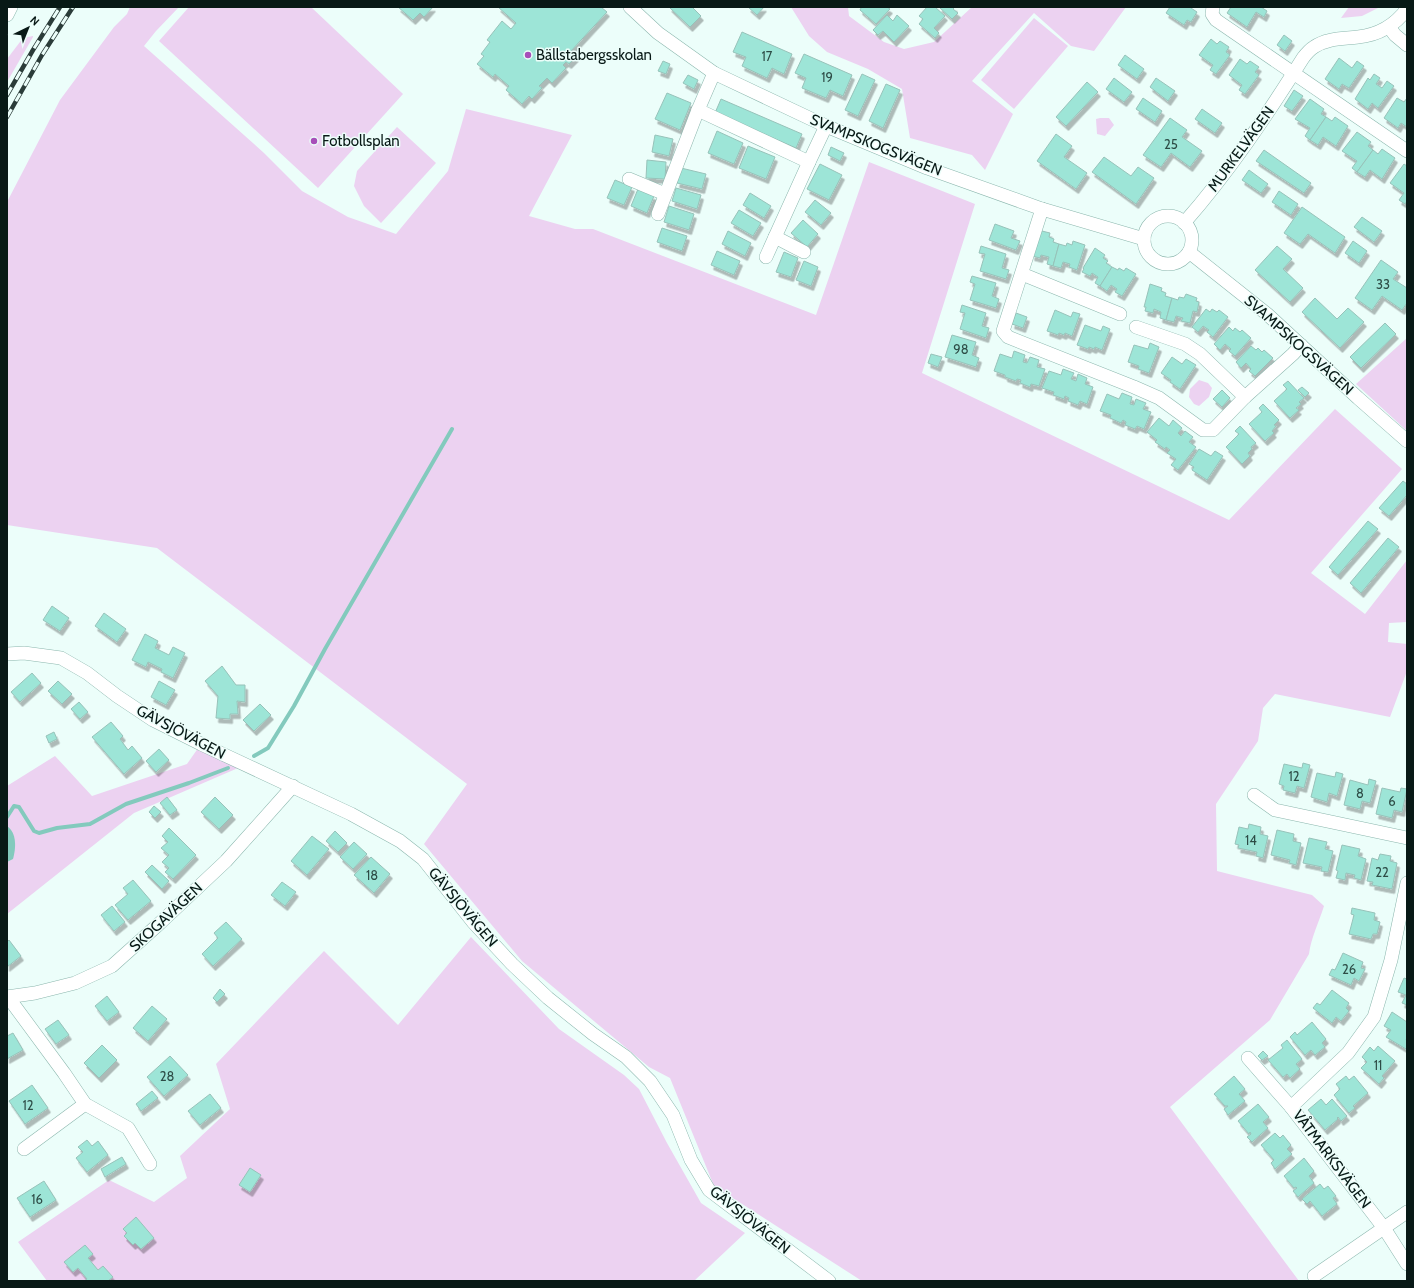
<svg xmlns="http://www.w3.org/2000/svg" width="1414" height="1288" viewBox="0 0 1414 1288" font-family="Cabin,sans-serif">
<defs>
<filter id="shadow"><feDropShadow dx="2.5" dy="4.5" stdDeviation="0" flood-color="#0004"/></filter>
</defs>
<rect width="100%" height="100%" fill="#ecfefa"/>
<g fill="#ecd2f1">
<path d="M130 7H179L156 31 144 46 264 153 302 191 348 217 396 234 448 171 466 109 572 135 529 216 575 229H593L816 315 869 162 975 204 922 373 1229 520 1335 409 1402 469 1311 573 1365 614 1407 560V622L1389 623 1388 642 1407 644V671L1390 717 1275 694 1263 708 1258 741 1216 804 1217 871 1312 895 1324 906C1319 922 1311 938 1309 954L1270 1020 1170 1107 1299 1281H862L714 1186 670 1078 649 1067 522 961 424 844 467 784 157 548 7 525V202L60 100 114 27 127 14Z"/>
<path d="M189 7H311L403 94 318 188 159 41Z"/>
<path d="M791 7H848L849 16 884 42 904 49 934 42 972 7H1126L1094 51 1071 46 1034 13 972 81 1013 114 985 170 972 155 910 138 902 89 868 69 827 52 809 36Z"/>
<path d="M1349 7H1380L1362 16 1341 18Z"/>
<path d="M1034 18 1068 46 1014 109 981 80Z"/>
<path d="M33 36V37L7 82V59L23 38Z"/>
<path d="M1100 118H1109L1114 125 1105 136 1097 134 1096 119Z"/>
<path d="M397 127 436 163 381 223 364 206 354 186 357 171Z"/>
<path d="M1407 338V431L1356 384Z"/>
<path d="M1199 380 1208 383 1212 388 1209 397 1199 406 1194 404 1189 397 1190 389Z"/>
<path d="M201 744 245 765 134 813 7 914V786L55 756 92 796 187 764Z"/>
<path d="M471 937 559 1029 624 1075 639 1089 667 1143 701 1203 745 1233 694 1281H47L18 1242 109 1180 154 1202 187 1178 180 1156 230 1109 216 1064 324 951 398 1025Z"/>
</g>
<path fill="#83cabd" d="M7 826C17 833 16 848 13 859L7 862Z"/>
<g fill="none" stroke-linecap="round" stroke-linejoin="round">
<g stroke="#83cabd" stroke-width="4">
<path d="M254 756 268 748 294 706 325 649 452 429"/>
<path d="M7 817 14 806 19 807 34 831 39 833 57 828 90 824 126 804 189 783 228 768"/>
</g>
</g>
<g fill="#9de5d7" stroke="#97c2b9" filter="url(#shadow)">
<path d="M398 7H433L424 17 420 13 413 20Z"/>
<path d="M498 7H601L607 12 570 52 576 57 569 64 566 62 563 65 566 68 552 83 547 78 539 86 542 88 532 99 529 96 522 104 506 90 509 86 495 74 493 77 477 64 484 56 481 54 490 42 487 40 502 21 511 29 516 23Z"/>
<path d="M669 7H692L701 16 690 27Z"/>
<path d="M748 7H764L757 15Z"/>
<path d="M860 7H887L890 9 876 24 860 10 861 8Z"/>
<path d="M927 7H935L945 16 934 28 939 33 935 38 919 24 923 19 919 16Z"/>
<path d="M939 7H955L953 9 958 13 952 19Z"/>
<path d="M1170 7H1191V8L1197 12 1191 22 1187 20 1184 25 1166 13Z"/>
<path d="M1231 7H1261L1267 11 1264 17 1256 12 1247 27 1227 13Z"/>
<path d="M887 15 893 21 897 15 909 26 894 42 883 31 878 35 873 30Z"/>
<path d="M742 32 792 54 784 74 772 68 767 78 742 66 746 57 733 52Z"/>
<path d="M1284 35 1292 41 1285 51 1277 45Z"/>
<path d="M1211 39 1217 44 1220 41 1229 47 1226 52 1230 55 1216 74 1210 70 1213 65 1199 55Z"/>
<path d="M804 54 852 75 843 96 830 90 826 98 802 88 806 78 795 73Z"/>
<path d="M1125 55 1144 69 1137 79 1118 65Z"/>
<path d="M1339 58 1352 68 1357 61 1364 66 1349 88 1342 84 1339 89 1325 79Z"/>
<path d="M1240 59 1247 64 1250 61 1259 67 1255 72 1259 75 1245 94 1239 90 1242 85 1229 75Z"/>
<path d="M663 61 670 64 666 74 658 71Z"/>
<path d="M862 74 875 80 858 116 845 110Z"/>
<path d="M1374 74 1380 78 1376 84 1382 88 1387 81 1394 86 1378 108 1372 103 1368 109 1355 99 1368 78 1370 80Z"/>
<path d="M688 75 698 80 694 89 683 83Z"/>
<path d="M1114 78 1132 92 1124 102 1106 89Z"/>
<path d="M1156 78 1175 91 1168 101 1150 87Z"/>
<path d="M1087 82 1098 92 1066 126 1056 117Z"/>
<path d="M886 84 900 90 883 128 869 121Z"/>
<path d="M1294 90 1303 96 1292 111 1284 106Z"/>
<path d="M667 93 691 103 680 130 655 119Z"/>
<path d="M1143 98 1162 111 1155 122 1136 109Z"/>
<path d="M1397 98 1404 102 1407 98V127L1401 123 1398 128 1384 118Z"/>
<path d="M721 99 802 134 796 148 715 113Z"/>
<path d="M1310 99 1324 109 1321 114 1326 117 1310 140 1305 136 1310 128 1295 119Z"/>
<path d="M1202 109 1222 123 1215 133 1195 119Z"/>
<path d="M1326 117 1332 121 1335 117 1348 126 1336 146 1323 137 1318 145 1310 140Z"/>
<path d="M1170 118 1187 130 1182 137 1202 151 1190 167 1171 153 1161 167 1143 155Z"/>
<path d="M717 131 743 143 734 164 708 153Z"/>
<path d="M1357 132 1371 142 1368 146 1373 150 1357 172 1352 168 1357 161 1342 151Z"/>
<path d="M1056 134 1072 146 1064 157 1087 173 1076 189 1037 161Z"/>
<path d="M655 135 673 139 669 156 652 152Z"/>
<path d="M748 146 775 157 766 179 739 168Z"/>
<path d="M831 147 844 153 840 161 828 155Z"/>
<path d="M1382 149 1395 158 1382 179 1370 170 1365 177 1357 172 1373 150 1378 154Z"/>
<path d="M1264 150 1311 183 1304 193 1256 161Z"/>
<path d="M1104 157 1131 176 1138 167 1154 178 1136 204 1092 172Z"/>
<path d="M647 160 666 162 665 179 646 178Z"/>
<path d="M820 164 842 175 829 200 807 189Z"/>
<path d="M1404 164 1407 166V201L1405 204 1399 200 1404 193 1390 183Z"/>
<path d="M681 168 706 174 702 189 677 183Z"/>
<path d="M1249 170 1268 184 1261 193 1242 180Z"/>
<path d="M615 180 632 187 624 205 607 198Z"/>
<path d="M676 188 701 195 697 209 672 201Z"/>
<path d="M638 189 654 196 647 213 631 206Z"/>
<path d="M1279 191 1298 204 1291 215 1272 202Z"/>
<path d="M750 193 771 206 764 218 743 205Z"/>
<path d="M815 200 831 213 821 225 805 212Z"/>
<path d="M669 206 694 214 689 230 664 222Z"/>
<path d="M1302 207 1345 237 1335 253 1308 234 1300 244 1284 233Z"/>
<path d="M739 210 761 223 753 236 731 223Z"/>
<path d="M1362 217 1382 231 1374 242 1354 227Z"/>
<path d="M803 220 818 234 807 247 791 233Z"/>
<path d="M995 224 1014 231 1011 238 1020 241 1016 250 989 240Z"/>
<path d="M662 228 687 236 682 251 657 242Z"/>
<path d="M1038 230 1050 233 1049 237 1054 239 1053 242 1059 244 1053 266 1047 264 1049 257 1041 255 1040 258 1032 256Z"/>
<path d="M728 231 751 243 745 256 722 244Z"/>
<path d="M1073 241 1085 245 1077 270 1069 267 1070 264 1063 262 1061 268 1053 266 1059 244 1066 246 1067 243 1072 245Z"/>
<path d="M1353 241 1367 251 1359 263 1345 253Z"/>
<path d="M981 246 1006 254 1002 268 1009 270 1006 279 980 271 985 254 979 253Z"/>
<path d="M1277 246 1292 259 1283 269 1303 288 1290 302 1255 270Z"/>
<path d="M1095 248 1105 255 1103 258 1108 261 1106 263 1112 267 1100 286 1095 283 1098 277 1092 273 1090 276 1082 272 1084 269 1083 268Z"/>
<path d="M717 251 740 261 734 275 711 265Z"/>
<path d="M784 252 798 258 791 277 776 272Z"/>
<path d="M1381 260 1398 272 1393 279 1407 288V303L1402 310 1382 296 1372 310 1355 298Z"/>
<path d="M804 261 818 267 811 286 796 280Z"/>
<path d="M1112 267 1118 270 1119 268 1124 271 1126 268 1136 274 1122 296 1115 292 1117 289 1111 285 1107 291 1100 286Z"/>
<path d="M972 276 996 283 992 296 999 299 996 308 970 300 975 284 970 282Z"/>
<path d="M1150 284 1162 288 1161 291 1166 293 1165 296 1172 298 1166 320 1160 318 1161 312 1154 309 1153 313 1145 311 1146 307H1144Z"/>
<path d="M1186 294 1197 298 1196 301 1199 302 1197 312 1193 311 1190 323 1181 321 1183 318 1176 316 1174 322 1166 320 1172 298 1178 300 1179 297 1184 298Z"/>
<path d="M1315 298 1337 319 1348 308 1364 322 1340 348 1302 312Z"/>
<path d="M962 305 986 313 982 326 989 328 986 338 960 329 965 313 960 312Z"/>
<path d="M1206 309 1210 312 1212 309 1217 312 1219 310 1228 317 1213 337 1207 332 1209 330 1203 326 1198 332 1192 327Z"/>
<path d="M1055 310 1071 317 1073 312 1080 314 1072 336 1065 333 1064 335 1059 333 1058 335 1047 331Z"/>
<path d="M1016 313 1027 317 1023 328 1012 324Z"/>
<path d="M1385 323 1396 334 1361 368 1350 357Z"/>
<path d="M1085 325 1101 331 1103 326 1110 329 1102 350 1095 347 1094 349 1089 347 1088 349 1077 345Z"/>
<path d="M1229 327 1233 331 1235 328 1240 332 1242 330 1251 338 1235 356 1229 351 1231 349 1225 344 1220 350 1214 344Z"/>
<path d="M952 335 976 342 972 355 979 358 976 367 945 357Z"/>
<path d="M1150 343 1159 347 1149 373 1138 369 1139 366 1128 362 1134 345 1148 349Z"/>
<path d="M1251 346 1256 350 1258 348 1262 352 1264 350 1273 358 1255 376 1249 371 1251 369 1246 363 1241 368 1236 362Z"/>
<path d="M1014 351 1025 355 1023 362 1027 363 1030 357 1039 360 1037 367 1045 369 1039 386 1031 384 1030 387 1020 383 1021 380 1017 379 1016 381 1005 377V375L994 371 1000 354 1012 358Z"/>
<path d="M931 354 942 357 938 367 928 363Z"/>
<path d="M1172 357 1182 364 1186 359 1196 365 1180 389 1170 382 1171 380 1161 373Z"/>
<path d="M1063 369 1074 373 1071 379 1076 381 1078 374 1087 378 1085 384 1093 387 1087 404 1080 401 1078 405 1068 401 1069 398 1065 396 1064 399 1053 395 1054 392 1042 388 1049 371 1061 375Z"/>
<path d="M1288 381 1304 398 1299 402 1301 404 1296 408 1299 410 1290 418 1274 401 1287 389 1283 385Z"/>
<path d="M1302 387 1309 393 1305 397 1298 390Z"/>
<path d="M1222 390 1230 398 1222 407 1213 399Z"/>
<path d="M1122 393 1132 397 1130 404 1134 405 1136 399 1146 403 1143 409 1151 412 1144 429 1137 426 1135 429 1125 425 1126 422 1123 420 1121 423 1110 418 1111 415 1100 411 1107 394 1119 399Z"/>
<path d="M1263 404 1279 420 1274 425 1276 426 1272 431 1274 433 1265 441 1249 424 1262 412 1259 408Z"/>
<path d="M1159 418 1169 426 1173 420 1182 428 1178 433 1181 436 1185 431 1193 437 1189 442 1196 447 1178 470 1171 465 1176 459 1167 453 1170 450 1166 447 1165 449 1155 442 1157 440 1147 432Z"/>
<path d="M1240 426 1256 443 1251 447 1252 449 1248 453 1250 456 1242 464 1226 447 1239 434 1235 431Z"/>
<path d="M1199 449 1211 456 1215 451 1223 456 1207 480 1192 470 1194 467 1189 464Z"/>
<path d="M1403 481 1407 484V495L1389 516 1379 508Z"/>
<path d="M1368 521 1378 529 1338 575 1329 567Z"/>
<path d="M1388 538 1399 547 1361 593 1350 583Z"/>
<path d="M52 606 69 618 60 631 43 620Z"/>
<path d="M104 613 126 629 117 642 95 626Z"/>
<path d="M145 634 158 641 155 648 169 655 173 647 185 653 173 678 161 672 162 669 148 662 146 667 132 660Z"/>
<path d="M222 666 236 685H245V702L237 701 238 714H230V719L216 718 218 696 205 681Z"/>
<path d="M32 673 41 683 20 702 11 692Z"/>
<path d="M58 681 72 694 62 704 48 691Z"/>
<path d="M159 681 175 690 166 705 151 697Z"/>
<path d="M79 702 88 712 80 719 71 709Z"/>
<path d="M260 704 271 715 254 731 243 720Z"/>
<path d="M111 722 123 736 120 739 128 750 132 746 142 758 124 774 92 737Z"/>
<path d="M54 732 57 739 49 743 46 736Z"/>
<path d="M159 749 169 760 156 772 146 761Z"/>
<path d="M1303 763 1310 765 1304 788 1297 786 1295 793 1283 790 1284 786 1279 784 1284 764 1302 768Z"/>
<path d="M1336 772 1343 774 1337 796 1329 793 1327 802 1311 797 1317 773 1335 777Z"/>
<path d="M1369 779 1376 781 1370 803 1362 801 1360 809 1344 805 1350 780 1368 785Z"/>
<path d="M1382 788 1400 792 1401 788 1407 789 1402 812 1394 810 1392 818 1376 814Z"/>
<path d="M167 797 177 810 170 815 160 803Z"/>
<path d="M215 797 233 815 219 829 201 812Z"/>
<path d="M154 806 161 812 155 818 149 812Z"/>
<path d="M1249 824 1261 827 1260 834 1268 836 1263 858 1256 856 1257 852 1238 848 1239 845 1235 844 1239 827 1248 829Z"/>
<path d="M169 828 196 855 173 879 165 872 169 868 162 862 169 855 161 848 168 842 162 836Z"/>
<path d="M1277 830 1294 834 1293 841 1301 843 1296 865 1289 863 1290 860 1271 855Z"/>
<path d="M335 831 347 843 338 852 326 841Z"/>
<path d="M312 836 329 849 307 875 291 861Z"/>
<path d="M1309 838 1327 842 1325 849 1333 851 1328 872 1321 871 1322 867 1303 863Z"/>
<path d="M354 842 367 854 353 869 340 857Z"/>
<path d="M1342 845 1360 849 1358 856 1366 859 1361 880 1354 878 1355 875 1346 873 1345 880 1336 878 1338 871 1336 870Z"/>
<path d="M1380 854 1391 856 1390 861 1397 863 1392 889 1372 885 1373 882 1367 881 1372 858 1378 860Z"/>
<path d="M371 857 390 874 374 893 354 875Z"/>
<path d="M152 865 169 881 162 889 145 872Z"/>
<path d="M133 880 151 901 128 920 115 905 128 894 123 888Z"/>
<path d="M282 882 296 892 285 906 271 895Z"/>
<path d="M112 906 125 922 114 931 101 915Z"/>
<path d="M1352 908 1375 913 1374 920 1380 922 1377 934H1373L1371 939 1349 934 1354 915 1351 914Z"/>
<path d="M226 922 242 939 213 966 202 954 218 938 214 933Z"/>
<path d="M9 940 21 956 7 967V942Z"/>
<path d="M1343 953 1363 962 1361 968 1365 969 1359 981 1354 978 1351 985 1329 975 1332 969 1335 970Z"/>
<path d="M1404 978 1407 979V1005L1402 1003 1406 995 1398 992Z"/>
<path d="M220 989 225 994 217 1002 213 998Z"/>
<path d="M1332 990 1349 1003 1346 1008 1349 1011 1341 1021 1336 1017 1332 1023 1313 1008 1317 1003 1320 1005Z"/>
<path d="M107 996 119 1012 107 1021 95 1006Z"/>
<path d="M152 1006 167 1019 148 1041 133 1028Z"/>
<path d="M1392 1012 1407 1022V1038L1406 1040 1407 1041V1047L1406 1049 1386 1037 1391 1030 1384 1026Z"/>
<path d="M58 1020 69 1035 56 1044 45 1029Z"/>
<path d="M1312 1022 1326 1039 1322 1043 1325 1047 1315 1055 1311 1050 1305 1055 1290 1037 1295 1032 1297 1035Z"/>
<path d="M13 1033 23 1050 7 1059V1036Z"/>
<path d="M1287 1040 1302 1059 1296 1064 1300 1069 1290 1078 1287 1074 1283 1077 1268 1060 1283 1048 1281 1045Z"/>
<path d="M102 1045 117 1060 99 1078 84 1063Z"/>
<path d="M1378 1046 1395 1061 1382 1076 1384 1078 1379 1084 1361 1068 1367 1062 1362 1057 1370 1047 1374 1051Z"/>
<path d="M1263 1051 1268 1056 1262 1060 1258 1056Z"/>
<path d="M170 1056 188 1075 164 1096 147 1077Z"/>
<path d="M1234 1076 1245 1089 1239 1094 1245 1101 1228 1115 1224 1109 1228 1106H1225L1214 1094Z"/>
<path d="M1346 1076 1349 1080 1354 1076 1368 1093 1353 1106 1355 1108 1349 1113 1334 1095 1340 1089 1336 1084Z"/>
<path d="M32 1085 48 1108 25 1124 9 1101Z"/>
<path d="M152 1091 158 1098 141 1111 136 1104Z"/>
<path d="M210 1094 221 1108 200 1125 188 1111Z"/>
<path d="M1321 1099 1326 1105 1332 1099 1347 1116 1341 1121 1338 1117 1337 1118 1338 1119 1325 1130 1308 1110Z"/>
<path d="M1258 1104 1269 1117 1263 1122 1268 1128 1252 1142 1247 1137 1251 1134 1250 1132 1249 1134 1238 1121Z"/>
<path d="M1275 1133 1280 1138 1283 1135 1291 1145 1287 1149 1292 1154 1275 1169 1271 1163 1274 1160 1261 1145Z"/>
<path d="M87 1140 92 1146 98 1141 108 1155 87 1172 76 1158 83 1152 78 1147Z"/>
<path d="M122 1157 126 1164 105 1177 101 1169Z"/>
<path d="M1304 1158 1314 1171 1309 1176 1314 1183 1298 1197 1293 1191 1297 1188 1296 1187 1294 1188 1284 1176Z"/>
<path d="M250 1168 261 1175 250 1192 239 1185Z"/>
<path d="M44 1181 56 1200 30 1217 17 1198Z"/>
<path d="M1320 1184 1324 1189 1328 1186 1336 1196 1333 1198 1337 1204 1322 1216 1310 1201 1307 1204 1302 1199Z"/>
<path d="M136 1217 154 1238 141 1249 135 1243 133 1245 124 1236 127 1233 123 1229Z"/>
<path d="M85 1245 93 1254 88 1258 98 1270 103 1266 113 1277 108 1281H84L87 1279 78 1268 73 1272 64 1262Z"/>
</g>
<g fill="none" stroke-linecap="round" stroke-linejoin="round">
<g stroke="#8cb7ae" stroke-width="14">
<g id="minor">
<path d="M630 7 658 33 714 73 826 126 927 168 1042 209 1144 239"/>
<path d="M1213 7 1212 14 1216 20 1407 151"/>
<path d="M7 15 11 7"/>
<path d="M1389 27 1395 35 1407 45"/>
<path d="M698 110 809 162 775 237 766 257"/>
<path d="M809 162 826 126"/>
<path d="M629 179 665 194"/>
<path d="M1042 209 1003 331 1008 337 1134 387 1159 398 1203 430H1213L1245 397 1293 354 1301 345"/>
<path d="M658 214 698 110 714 73"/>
<circle cx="1168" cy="240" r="24"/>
<path d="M1184 223C1229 172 1267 115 1303 58 1306 54 1309 50 1314 47 1327 38 1343 39 1358 37 1378 35 1395 25 1407 9"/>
<path d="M775 237 804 252"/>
<path d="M1189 252 1267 314 1358 398 1407 441"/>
<path d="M1022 274 1120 314"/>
<path d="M1136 327 1185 344 1200 354 1245 397"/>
<path d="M7 654 24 653 61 658 87 673 117 696 153 720 201 744 351 814 400 841 423 859 473 922 512 964 548 998 593 1034 626 1057 650 1081 673 1115 691 1160 709 1190 829 1281"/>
<path d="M1254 795 1275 810 1407 838"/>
<path d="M1407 883 1391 960 1374 1017 1348 1053 1291 1107 1384 1228 1407 1264"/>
<path d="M7 997 35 993 75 983 112 966 160 923 226 861 293 786"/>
<path d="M8 997 64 1073 85 1104 128 1128 150 1164"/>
<path d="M1248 1058 1291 1107"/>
<path d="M24 1149 85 1104"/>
<path d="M1314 1276 1407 1212"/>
</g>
</g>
<use href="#minor" stroke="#fff" stroke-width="13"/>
<g stroke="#2b3c39" stroke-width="4.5">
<g id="rail">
<path d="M7 95 33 50 60 7"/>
<path d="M7 117 42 55 73 7"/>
</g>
</g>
<use href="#rail" stroke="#ecfefa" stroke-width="3" stroke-dasharray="9" stroke-linecap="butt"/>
</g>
<g fill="#a74eb9" stroke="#ecfefa" stroke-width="1.5">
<circle cx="528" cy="55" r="4"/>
<circle cx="314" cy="141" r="4"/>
</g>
<g text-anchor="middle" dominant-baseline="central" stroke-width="3" stroke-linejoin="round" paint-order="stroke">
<g font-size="13" fill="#2d4c46">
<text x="767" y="56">17</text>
<text x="827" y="77">19</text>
<text x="1171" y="144">25</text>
<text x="1383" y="284">33</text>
<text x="961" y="349">98</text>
<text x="1294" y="776">12</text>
<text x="1360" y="793">8</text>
<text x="1392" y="801">6</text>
<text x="1251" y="840">14</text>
<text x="1382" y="872">22</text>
<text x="372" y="875">18</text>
<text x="1349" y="969">26</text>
<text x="1378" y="1065">11</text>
<text x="167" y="1076">28</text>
<text x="28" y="1105">12</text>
<text x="37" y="1199">16</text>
</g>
<g font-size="15" fill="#081916" stroke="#ecfefa" text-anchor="start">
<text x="536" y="55">Bällstabergsskolan</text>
<text x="322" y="141">Fotbollsplan</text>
</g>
<g font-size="15" fill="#081916" stroke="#ecfefa">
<text transform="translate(876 145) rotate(22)">SVAMPSKOGSVÄGEN</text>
<text transform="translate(1241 149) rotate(-54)">MURKELVÄGEN</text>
<text transform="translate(1299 345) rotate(42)">SVAMPSKOGSVÄGEN</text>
<text transform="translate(181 732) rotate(28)">GÄVSJÖVÄGEN</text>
<text transform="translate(463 907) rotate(50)">GÄVSJÖVÄGEN</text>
<text transform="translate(166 917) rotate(-43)">SKOGAVÄGEN</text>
<text transform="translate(1332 1159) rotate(53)">VÅTMARKSVÄGEN</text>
<text transform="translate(750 1220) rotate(39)">GÄVSJÖVÄGEN</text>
</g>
</g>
<rect width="1414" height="1288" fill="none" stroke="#081916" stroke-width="16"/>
<g transform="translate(28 28) rotate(43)" stroke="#ecfefa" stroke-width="3" paint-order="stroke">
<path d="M0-3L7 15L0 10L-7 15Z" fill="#081916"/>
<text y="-6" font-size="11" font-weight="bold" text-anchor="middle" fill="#081916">N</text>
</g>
</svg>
